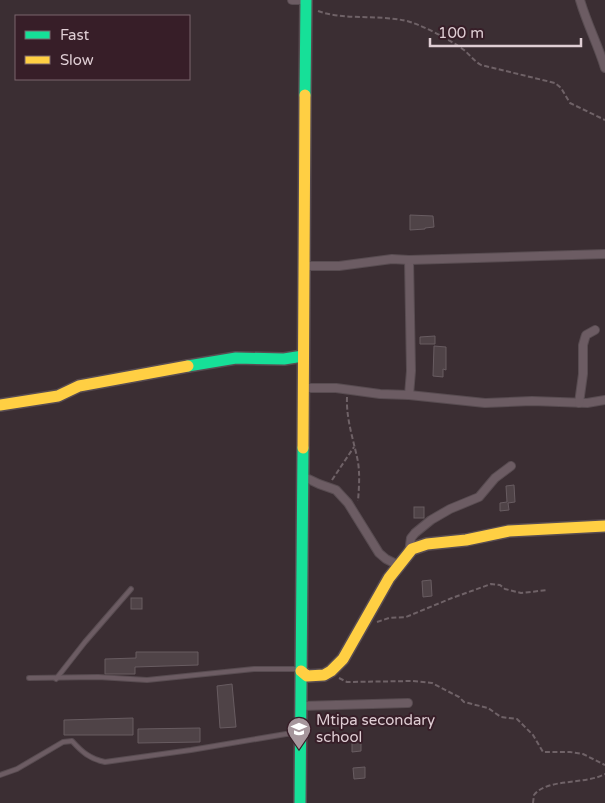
<svg xmlns="http://www.w3.org/2000/svg" width="605" height="803" viewBox="0 0 605 803" font-family="'Varela Round',sans-serif">
<rect width="100%" height="100%" fill="#3b2e33"/>
<g fill="#4f4347" stroke="#685c61">
<path d="M410 215 433 216 434 227 425 228V229L410 230Z"/>
<path d="M435 336V344H420V337Z"/>
<path d="M434 346 446 347V370L443 369V377L433 376Z"/>
<path d="M514 485 515 502 508 503 509 510 500 511V503L507 502 506 486Z"/>
<rect x="414" y="507" width="10" height="11"/>
<path d="M431 580 432 596 423 597 422 581Z"/>
<rect x="131" y="598" width="11" height="11"/>
<path d="M136 652H198V665L135 667V674H105V659L136 658Z"/>
<path d="M232 684 236 727 220 728 217 686Z"/>
<path d="M133 718V735H64V720Z"/>
<path d="M200 728V742L138 743V729Z"/>
<path d="M352 742H361V751L352 752Z"/>
<path d="M365 767V778L354 779 353 768Z"/>
</g>
<g fill="none" stroke-linecap="round" stroke-linejoin="round">
<g stroke="#584c51" stroke-width="6">
<g id="lane">
<path d="M29 678 98 677 147 680 254 669H299"/>
<path d="M56 679 85 642 131 589"/>
<path d="M0 775 17 769 63 742 72 741C82 752 90 759 105 762L191 750 298 732"/>
</g>
</g>
<g stroke="#584c51" stroke-width="10">
<g id="street">
<path d="M292 0H306"/>
<path d="M580 0C587 24 598 45 605 68"/>
<path d="M409 260 411 371 409 395"/>
<path d="M304 266H339L392 259 409 260 605 254"/>
<path d="M303 388H336L380 394 409 395 485 403 532 401 587 403 605 400"/>
<path d="M579 403 583 374V345L585 338 586 335 595 330"/>
<path d="M302 476 319 484 336 490 348 503 379 553 386 559 398 565"/>
<path d="M409 553 411 538 415 533 431 520 450 509 479 497 495 478 511 466"/>
<path d="M301 706 408 703"/>
</g>
</g>
<g stroke="#584c51" stroke-width="14">
<g id="fast">
<path d="M305 95 306 0"/>
<path d="M188 366 236 358 284 359 303 356"/>
<path d="M300 803 303 448"/>
</g>
</g>
<g stroke="#584c51" stroke-width="14">
<g id="slow">
<path d="M0 405 58 396 79 386 188 366"/>
<path d="M303 448 305 95"/>
<path d="M301 671 307 676 324 675 331 671 343 659 389 578 412 549 427 544 466 540 509 531 605 526"/>
</g>
</g>
<g stroke="#6f6267" stroke-width="2" stroke-dasharray="5 2.5" stroke-linecap="butt">
<path d="M318 11C343 20 375 15 402 20 417 22 451 40 464 50 470 55 474 61 481 65L555 83 561 88 570 103 605 120"/>
<path d="M347 397C346 420 354 441 358 462 360 475 359 488 358 501"/>
<path d="M332 480 354 447"/>
<path d="M377 622 389 618 406 617 452 598 491 584 500 585 505 589 521 593 548 590"/>
<path d="M339 678 347 682 413 681 432 683 459 697 464 702 488 708 501 717 517 719 533 735 543 752H570L583 754 605 765"/>
<path d="M533 803 534 795C547 778 585 785 605 774"/>
</g>
<use href="#lane" stroke="#6c5c63" stroke-width="4"/>
<use href="#street" stroke="#6c5c63" stroke-width="8"/>
<use href="#fast" stroke="#16e098" stroke-width="11"/>
<use href="#slow" stroke="#ffcf43" stroke-width="11"/>
</g>
<defs>
<g id="school-pin" transform="scale(1.25)"><path d="M0 17L-7.5 6A9.5 9.5 0 1 1 7.5 6Z" fill="#a6969c" stroke="#371e28"/><path d="M0-5L7-2L0 1L-7-2ZM-4 1L0 2.5L4 1V4Q0 6-4 4Z" fill="#fff"/></g>
</defs>
<g fill-rule="evenodd">
<use href="#school-pin" x="299" y="729"/>
</g>
<g text-anchor="middle" dominant-baseline="central" stroke-width="4" stroke-linejoin="round" paint-order="stroke">
<g font-size="15" fill="#dfced4" stroke="#371e28" text-anchor="start">
<text x="316" y="720">Mtipa secondary<tspan x="316" dy="17">school</tspan></text>
</g>
</g>
<rect x="15" y="15" width="175" height="65" fill="#371e28" stroke="#7a646d"/>
<rect x="25" y="31" width="25" height="8" fill="#16e098" stroke="#7a646d"/>
<text x="60" y="40" font-size="15" fill="#dfced4">Fast</text>
<rect x="25" y="56" width="25" height="8" fill="#ffcf43" stroke="#7a646d"/>
<text x="60" y="65" font-size="15" fill="#dfced4">Slow</text>
<path d="M430 38v8h151v-8" fill="none" stroke="#dfced4" stroke-width="2.5"/>
<text x="438" y="38" font-size="15" fill="#dfced4" stroke="#371e28" stroke-width="4" paint-order="stroke">100 m</text>
</svg>
